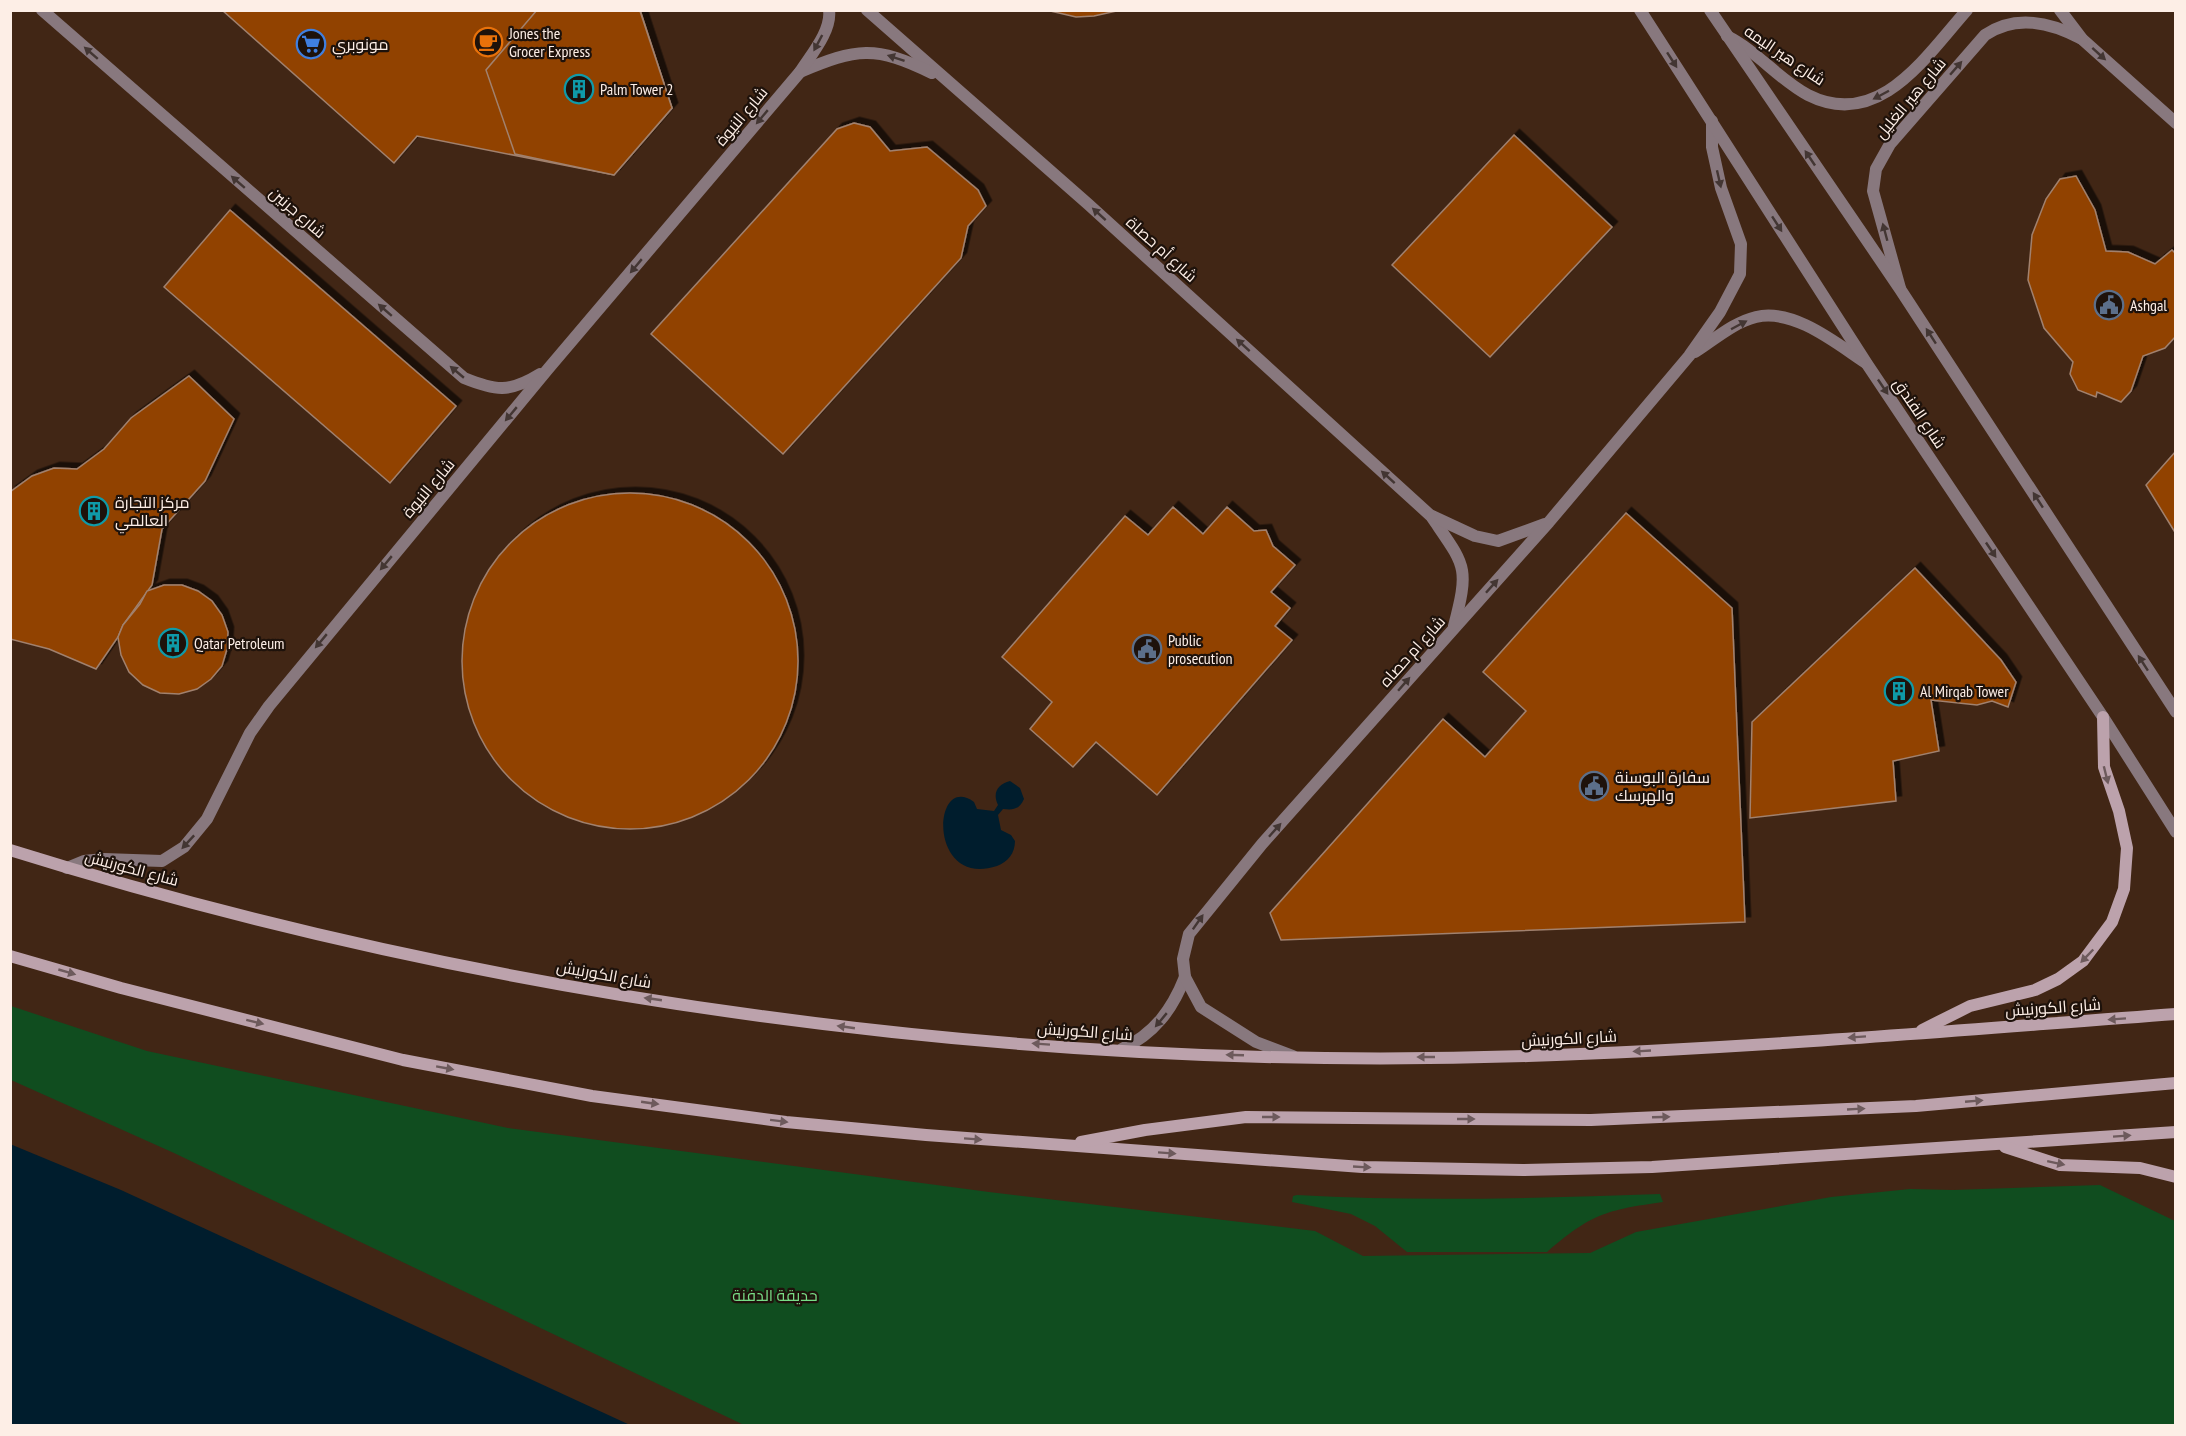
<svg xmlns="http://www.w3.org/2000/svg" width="2186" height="1436" viewBox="0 0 2186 1436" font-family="'PT Sans Narrow',Cairo,sans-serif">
<defs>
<filter id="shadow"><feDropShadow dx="5.5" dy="-5.5" stdDeviation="0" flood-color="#0009"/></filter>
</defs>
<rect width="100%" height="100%" fill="#412615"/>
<g fill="#104d1f">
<path d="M11 1006 147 1051 508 1128 989 1192 1315 1231 1363 1256 1590 1253 1636 1232 1831 1197 1910 1189 1953 1190 2100 1185 2175 1221V1425H744L174 1153 11 1080Z"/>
<path d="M1660 1194 1663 1202C1606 1210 1591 1214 1547 1252H1407L1375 1226 1351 1214 1292 1202 1293 1196 1297 1195C1418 1202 1539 1198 1660 1194Z"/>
</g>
<g fill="#001d2d">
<path d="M1010 781 1020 788 1024 799C1019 810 1013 810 1003 809L998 815 1001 830 1011 835 1015 841C1015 853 1008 862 997 866 927 889 932 771 974 802L977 809 994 811 998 805C992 793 998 784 1010 781Z"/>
<path d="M10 1144 121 1190 630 1425H11Z"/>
</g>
<g fill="#914301" stroke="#a1816e" stroke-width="1.5" filter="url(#shadow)">
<path d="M222 10H640L672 108 614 175 417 136 394 163Z"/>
<path d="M537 10 640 11 672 108 614 175 515 154 486 70Z"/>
<path d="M1046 10H1121L1094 16 1076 17Z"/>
<path d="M854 123 870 127 890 151 927 147 978 190 986 206 968 226 961 258 783 454 651 334 837 129Z"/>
<path d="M1514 135 1612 227 1490 357 1392 265Z"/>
<path d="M2076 176 2095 210 2106 251 2128 252 2155 264 2172 250 2176 254V336L2165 348 2143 356 2131 391 2121 402 2097 392 2096 397 2078 390 2070 374 2073 362 2044 328 2028 280 2032 235 2046 199 2060 179Z"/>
<path d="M230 210 456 406 390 483 164 287Z"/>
<path d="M189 376 234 419 205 481 162 529 152 585 123 625 118 637 96 669 49 649 10 639V492L32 476 54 468 77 469 104 449 131 418Z"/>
<path d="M2176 451V534L2146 485Z"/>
<circle cx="630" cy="661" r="168"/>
<path d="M1173 507 1203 534 1227 507 1254 531 1266 530 1273 546 1295 565 1271 592 1290 608 1275 626 1292 640 1157 795 1096 742 1073 767 1030 729 1052 702 1002 657 1125 516 1148 535Z"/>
<path d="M1626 513 1732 608 1745 922 1281 940 1270 913 1443 719 1485 757 1526 711 1483 672Z"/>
<path d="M1915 568 2001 660 2016 682 2008 707 1992 701 1977 705 1931 700 1939 751 1893 761 1896 801 1750 818 1752 722Z"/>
<path d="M164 585H182L198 591 212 601 222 615 228 632 227 649 222 666 211 679 197 689 179 694 160 693 143 685 129 672 121 655 118 637 123 625 140 604 147 591Z"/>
</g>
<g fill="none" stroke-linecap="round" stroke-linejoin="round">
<g stroke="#88787e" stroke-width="12">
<path d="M42 10 464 378C496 391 509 393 540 374"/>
<path d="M867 10 1088 204 1431 516C1465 566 1470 565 1454 626"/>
<path d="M2060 10 2082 39 2176 123"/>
<path d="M1727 36C1757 51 1778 79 1808 95 1879 131 1926 56 1967 10"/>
<path d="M800 72C857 48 875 45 932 73"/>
<path d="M1900 288 1873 191 1876 169 1890 144 1985 35C2016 14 2050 22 2082 39"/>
<path d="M1695 352C1714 340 1734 322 1756 317 1794 308 1837 344 1866 363"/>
<path d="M1432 516 1475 536 1498 541 1545 524"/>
<path d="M67 868 84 861 104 859 162 861 184 847 207 819 250 733 269 706 548 369 800 72C810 56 832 31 829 10"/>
<path d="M1122 1049C1154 1034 1172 1010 1185 977"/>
<path d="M1293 1056 1256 1042 1201 1007 1185 977 1183 959 1189 934 1262 844 1549 522 1689 356 1720 312 1740 274 1741 244 1721 188 1712 147V121"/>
</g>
<g stroke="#88787e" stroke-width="12">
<path d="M1640 10 1867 364 2103 717 2176 832"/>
<path d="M1710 10 1900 289 2176 712"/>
</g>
<g stroke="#bca2ac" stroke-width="12">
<path d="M10 850C492 1001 1024 1073 1528 1056 1744 1049 1960 1030 2176 1014"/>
<path d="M10 956 121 988 403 1060 592 1096 786 1122 926 1135 1362 1167 1523 1170 1652 1167 2176 1132"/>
<path d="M1922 1030 1970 1006 2035 990 2058 979 2083 961 2112 922 2124 889 2127 848 2119 811 2104 767 2103 717"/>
<path d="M1081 1142 1145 1130 1246 1117 1591 1120 1916 1106 2176 1083"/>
<path d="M2005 1147 2060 1165 2140 1168 2176 1177"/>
</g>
</g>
<defs><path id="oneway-solid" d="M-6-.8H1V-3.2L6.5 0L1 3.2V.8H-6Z" transform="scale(1.5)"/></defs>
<g fill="#433633">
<use href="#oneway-solid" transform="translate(818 43) rotate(118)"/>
<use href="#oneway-solid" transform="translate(91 53) rotate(-139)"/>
<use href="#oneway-solid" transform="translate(2099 54) rotate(42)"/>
<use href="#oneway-solid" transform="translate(896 58) rotate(-162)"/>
<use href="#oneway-solid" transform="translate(1672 60) rotate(57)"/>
<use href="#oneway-solid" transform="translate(1956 68) rotate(-49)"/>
<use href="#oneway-solid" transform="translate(1881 95) rotate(152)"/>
<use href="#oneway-solid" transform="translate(762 117) rotate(130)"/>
<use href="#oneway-solid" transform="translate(1810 158) rotate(-124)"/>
<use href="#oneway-solid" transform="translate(1719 179) rotate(77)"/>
<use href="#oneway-solid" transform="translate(238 182) rotate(-139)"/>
<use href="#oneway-solid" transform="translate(1099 214) rotate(-138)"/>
<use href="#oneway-solid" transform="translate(1777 224) rotate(57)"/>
<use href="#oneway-solid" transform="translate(1885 232) rotate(-105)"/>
<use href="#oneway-solid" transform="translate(636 266) rotate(130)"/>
<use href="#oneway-solid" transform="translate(385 310) rotate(-139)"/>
<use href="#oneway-solid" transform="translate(1739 325) rotate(-28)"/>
<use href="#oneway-solid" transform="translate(1931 336) rotate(-123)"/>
<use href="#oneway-solid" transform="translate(1243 345) rotate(-138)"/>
<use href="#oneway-solid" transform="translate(457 372) rotate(-140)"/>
<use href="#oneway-solid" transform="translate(1883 387) rotate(56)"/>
<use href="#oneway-solid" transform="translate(511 414) rotate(130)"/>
<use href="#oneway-solid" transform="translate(1388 477) rotate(-138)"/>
<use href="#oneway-solid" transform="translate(2038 500) rotate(-123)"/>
<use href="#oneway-solid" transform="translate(1991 550) rotate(56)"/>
<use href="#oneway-solid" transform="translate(386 563) rotate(130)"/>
<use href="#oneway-solid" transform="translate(1492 586) rotate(-48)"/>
<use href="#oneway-solid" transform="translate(321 641) rotate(130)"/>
<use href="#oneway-solid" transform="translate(2143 663) rotate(-123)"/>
<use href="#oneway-solid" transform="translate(1404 684) rotate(-49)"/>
<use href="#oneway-solid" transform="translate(1275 830) rotate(-48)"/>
<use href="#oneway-solid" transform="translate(188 842) rotate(133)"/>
<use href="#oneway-solid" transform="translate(1198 922) rotate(-55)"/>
<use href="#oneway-solid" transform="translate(1161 1020) rotate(130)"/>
</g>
<g fill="#6d5a5c">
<use href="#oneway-solid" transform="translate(2106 775) rotate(76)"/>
<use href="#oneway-solid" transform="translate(2087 956) rotate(134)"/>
<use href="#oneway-solid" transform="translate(67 972) rotate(16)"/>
<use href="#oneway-solid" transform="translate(653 999) rotate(-172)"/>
<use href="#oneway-solid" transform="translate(2117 1019) rotate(176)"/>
<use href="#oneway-solid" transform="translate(255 1022) rotate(14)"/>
<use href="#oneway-solid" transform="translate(846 1027) rotate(-172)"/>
<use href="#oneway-solid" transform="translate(1857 1037) rotate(176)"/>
<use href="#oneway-solid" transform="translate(1041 1044) rotate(-176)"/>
<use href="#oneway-solid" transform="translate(1642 1051) rotate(177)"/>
<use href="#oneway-solid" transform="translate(1235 1055) rotate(-178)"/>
<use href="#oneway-solid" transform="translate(1426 1057) rotate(180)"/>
<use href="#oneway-solid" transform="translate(445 1068) rotate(10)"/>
<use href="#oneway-solid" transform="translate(1974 1101) rotate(-5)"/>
<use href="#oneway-solid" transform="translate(650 1103) rotate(8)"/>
<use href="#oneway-solid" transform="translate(1856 1109) rotate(-3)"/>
<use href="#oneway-solid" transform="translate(1271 1117)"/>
<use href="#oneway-solid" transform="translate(1661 1117) rotate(-2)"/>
<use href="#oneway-solid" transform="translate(1466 1119)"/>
<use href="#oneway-solid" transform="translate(779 1121) rotate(7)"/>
<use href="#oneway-solid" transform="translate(2122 1136) rotate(-4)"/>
<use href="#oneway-solid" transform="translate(973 1139) rotate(4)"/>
<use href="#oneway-solid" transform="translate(1167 1153) rotate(4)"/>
<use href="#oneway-solid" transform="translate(2056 1163) rotate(12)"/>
<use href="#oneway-solid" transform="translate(1362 1167) rotate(3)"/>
</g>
<defs>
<g id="cafe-ring" transform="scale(1.5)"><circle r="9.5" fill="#1e120b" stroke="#e8710a" stroke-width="1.5"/><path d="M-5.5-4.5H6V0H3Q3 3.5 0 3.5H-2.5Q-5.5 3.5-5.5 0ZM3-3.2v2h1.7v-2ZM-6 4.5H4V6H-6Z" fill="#e8710a"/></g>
<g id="supermarket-ring" transform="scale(1.5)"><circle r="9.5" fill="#1e120b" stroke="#3f7fe0" stroke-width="1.5"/><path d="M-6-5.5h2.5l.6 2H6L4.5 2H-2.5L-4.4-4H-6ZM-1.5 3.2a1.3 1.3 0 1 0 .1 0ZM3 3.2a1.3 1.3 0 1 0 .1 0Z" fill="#3f7fe0"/></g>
<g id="building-ring" transform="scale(1.5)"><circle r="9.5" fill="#1e120b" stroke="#0f9aa8" stroke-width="1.5"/><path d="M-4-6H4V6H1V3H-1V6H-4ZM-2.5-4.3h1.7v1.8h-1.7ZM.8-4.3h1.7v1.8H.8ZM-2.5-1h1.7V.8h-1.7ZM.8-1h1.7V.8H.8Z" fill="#0f9aa8"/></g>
<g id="civic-ring" transform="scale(1.5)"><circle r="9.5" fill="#1e120b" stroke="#5c6f8a" stroke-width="1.5"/><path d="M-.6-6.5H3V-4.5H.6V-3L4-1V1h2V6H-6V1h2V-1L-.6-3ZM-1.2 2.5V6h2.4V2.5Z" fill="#5c6f8a"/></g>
</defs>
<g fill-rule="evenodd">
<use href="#cafe-ring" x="488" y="42"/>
<use href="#supermarket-ring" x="311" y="44"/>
<use href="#building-ring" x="579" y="89"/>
<use href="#civic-ring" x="2109" y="305"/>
<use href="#building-ring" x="94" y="511"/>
<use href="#building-ring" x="173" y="643"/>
<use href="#civic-ring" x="1147" y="649"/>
<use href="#building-ring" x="1899" y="691"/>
<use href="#civic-ring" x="1594" y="786"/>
</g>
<g text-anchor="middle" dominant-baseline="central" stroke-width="4.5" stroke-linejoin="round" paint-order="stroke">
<g font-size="16" fill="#fdeee6" stroke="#1e120b" text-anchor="start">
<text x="509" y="33">Jones the<tspan x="509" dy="18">Grocer Express</tspan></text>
<text x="332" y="44">مونوبري</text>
<text x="600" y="89">Palm Tower 2</text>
<text x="2130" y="305">Ashgal</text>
<text x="115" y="502">مركز التجارة<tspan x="115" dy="18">العالمي</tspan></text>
<text x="1168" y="640">Public<tspan x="1168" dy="18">prosecution</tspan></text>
<text x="194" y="643">Qatar Petroleum</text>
<text x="1920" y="691">Al Mirqab Tower</text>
<text x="1615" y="777">سفارة البوسنة<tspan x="1615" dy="18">والهرسك</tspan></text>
</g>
<g font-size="16" fill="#fdeee6" stroke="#1e120b">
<text transform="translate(1785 55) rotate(34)">شارع هير اليمه</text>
<text transform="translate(1910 98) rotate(-50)">شارع هير الغليل</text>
<text transform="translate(741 116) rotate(-50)">شارع النيوة</text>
<text transform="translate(298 212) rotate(41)">شارع جرنين</text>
<text transform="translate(1162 249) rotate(42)">شارع أم حصاة</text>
<text transform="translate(1920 413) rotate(56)">شارع الفندق</text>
<text transform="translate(428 488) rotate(-50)">شارع النيوة</text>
<text transform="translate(1412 651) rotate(-48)">شارع ام حصاه</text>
<text transform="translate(132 868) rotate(15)">شارع الكورنيش</text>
<text transform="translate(604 974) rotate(10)">شارع الكورنيش</text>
<text transform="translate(2053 1007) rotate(-4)">شارع الكورنيش</text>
<text transform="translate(1085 1031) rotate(4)">شارع الكورنيش</text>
<text transform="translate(1569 1038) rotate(-3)">شارع الكورنيش</text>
</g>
<g font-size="16" fill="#78dd87" stroke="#1e120b">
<text x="775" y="1295">حديقة الدفنة</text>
</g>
</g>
<rect width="2186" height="1436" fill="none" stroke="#fdeee6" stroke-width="24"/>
</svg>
